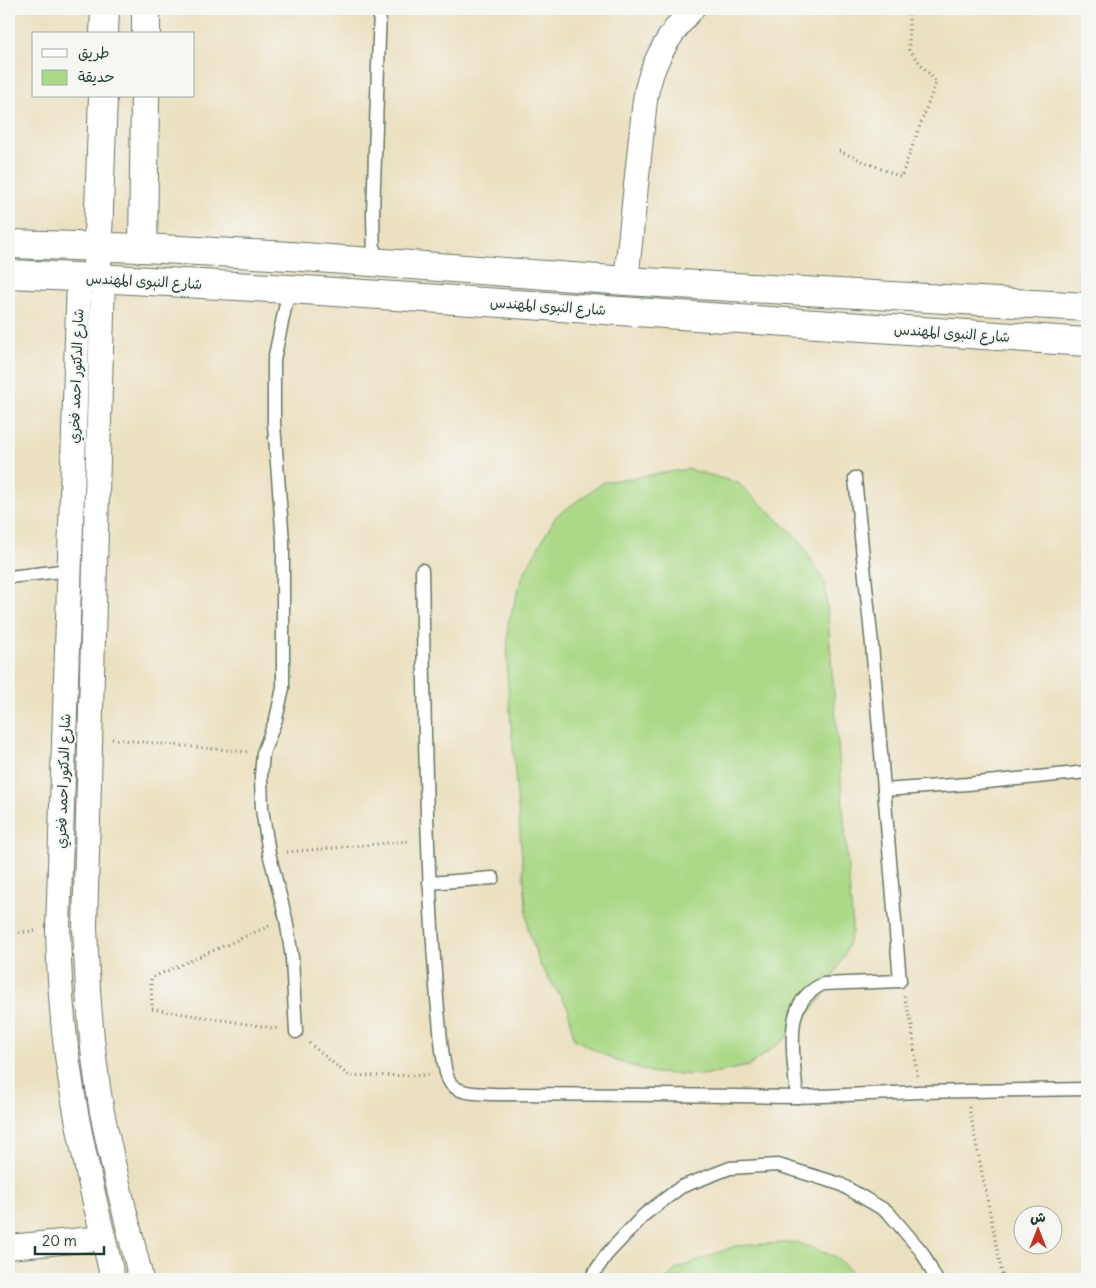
<svg xmlns="http://www.w3.org/2000/svg" width="1096" height="1288" viewBox="0 0 1096 1288" font-family="Delius,'Playpen Sans Arabic',sans-serif">
<rect width="100%" height="100%" fill="#f6f6f2"/>
<filter id="ink" filterUnits="userSpaceOnUse"><feTurbulence type="fractalNoise" baseFrequency=".02" numOctaves="2"/><feDisplacementMap in="SourceGraphic" scale="10" xChannelSelector="R" yChannelSelector="G"/><feConvolveMatrix kernelMatrix="1 2 1 2 8 2 1 2 1" color-interpolation-filters="sRGB"/></filter>
<filter id="wash" filterUnits="userSpaceOnUse"><feTurbulence type="fractalNoise" baseFrequency=".0096" numOctaves="4" result="noise"/><feDisplacementMap in="SourceGraphic" scale="20" xChannelSelector="R" yChannelSelector="G"/><feGaussianBlur stdDeviation="1.12" result="paint"/><feColorMatrix in="noise" values="0 0 0 0 0 0 0 0 0 0 0 0 0 0 0 0 0 1.4 0 .05"/><feComposite in="paint" operator="in"/></filter>
<g filter="url(#wash)">
<rect width="100%" height="100%" fill="#ebe0bf"/>
<g fill="#abd987" stroke="#658b5e">
<path d="M688 469 738 483 799 539 825 583 852 918V932L845 954 821 999 790 1035 749 1066 704 1075 654 1073 616 1061 574 1039 568 1008 540 965 528 929 507 675 508 623 524 573 556 516 604 482Z"/>
<path d="M796 1242 836 1257 859 1279H666L676 1269 735 1246Z"/>
</g>
</g>
<g filter="url(#ink)">
<g fill="none" stroke-linecap="round" stroke-linejoin="round">
<g stroke="#667665" stroke-width="15">
<g id="service">
<path d="M374 262 373 213 380 9"/>
<path d="M289 289 274 360V424L283 542V688L276 719 263 753 261 776 262 809 269 853 286 919 292 958 296 1032"/>
<path d="M422 570C425 716 425 863 438 1010 440 1025 442 1074 451 1084 461 1095 481 1093 495 1094L660 1095 797 1097 918 1092 1087 1089"/>
<path d="M9 577 70 570"/>
<path d="M884 790 967 784 1087 772"/>
<path d="M429 883 493 878"/>
<path d="M797 1097C795 1073 788 1029 798 1008 803 997 812 989 823 984L900 981 872 645 855 478"/>
<path d="M590 1279 607 1254 645 1214 681 1187 730 1168 778 1165 840 1184 888 1212 922 1252 936 1279"/>
</g>
</g>
<g stroke="#667665" stroke-width="26">
<g id="minor">
<path d="M79 277 58 929C59 977 62 1023 69 1070 79 1140 97 1210 113 1279"/>
<path d="M103 278 85 926C87 989 91 1051 102 1112 113 1168 128 1224 141 1279"/>
<path d="M626 281 644 109C645 100 646 91 649 82 656 55 673 30 692 9"/>
<path d="M9 1247 103 1238"/>
</g>
</g>
<g stroke="#667665" stroke-width="30">
<g id="tertiary">
<path d="M104 34 105 9"/>
<path d="M146 34V9"/>
<path d="M9 244 143 248 290 256 626 281 1087 307"/>
<path d="M143 248 145 96"/>
<path d="M97 265 103 96"/>
<path d="M9 274 97 278 289 289 1087 342"/>
</g>
</g>
<g stroke="#667665" stroke-width="3" stroke-dasharray="1 4" stroke-linecap="butt">
<path d="M839 151 901 177 936 82 909 50V9"/>
<path d="M112 739 247 752"/>
<path d="M287 852 410 841"/>
<path d="M269 926 151 978 152 1009 279 1029"/>
<path d="M9 933 36 931"/>
<path d="M904 996 912 1025 917 1076"/>
<path d="M309 1043 349 1076 430 1075"/>
<path d="M969 1107 1003 1279"/>
</g>
<use href="#service" stroke="#fff" stroke-width="12"/>
<use href="#minor" stroke="#fff" stroke-width="24"/>
<use href="#tertiary" stroke="#fff" stroke-width="28"/>
</g>
</g>
<g text-anchor="middle" dominant-baseline="central" stroke-width="4" stroke-linejoin="round" paint-order="stroke">
<g font-size="14" fill="#1f3d34" stroke="#f6f6f2">
<text transform="translate(144 281) rotate(3)">شارع النبوى المهندس</text>
<text transform="translate(548 306) rotate(4)">شارع النبوى المهندس</text>
<text transform="translate(952 333) rotate(4)">شارع النبوى المهندس</text>
<text transform="translate(76 376) rotate(-88)">شارع الدكتور احمد فخري</text>
<text transform="translate(63 781) rotate(-88)">شارع الدكتور احمد فخري</text>
</g>
</g>
<rect width="1096" height="1288" fill="none" stroke="#f6f6f2" stroke-width="30"/>
<rect x="32" y="32" width="162" height="65" fill="#f6f6f2" stroke="#a0aca6"/>
<rect x="42" y="49" width="25" height="8" fill="#ffffff" stroke="#a0aca6"/>
<text x="78" y="58" font-size="15" fill="#1f3d34">طريق</text>
<rect x="42" y="70" width="25" height="15" fill="#abd987" stroke="#a0aca6"/>
<text x="78" y="82" font-size="15" fill="#1f3d34">حديقة</text>
<g transform="translate(1038 1230)"><circle r="24" fill="#f6f6f2" stroke="#a0aca6"/>
<path d="M0-4L9 19L0 12L-9 19Z" fill="#c8321e"/>
<text y="-8" font-size="14" font-weight="bold" text-anchor="middle" fill="#1f3d34">ش</text>
</g>
<path d="M35 1246v8h69v-8" fill="none" stroke="#1f3d34" stroke-width="2.5"/>
<text x="42" y="1246" font-size="15" fill="#1f3d34" stroke="#f6f6f2" stroke-width="4" paint-order="stroke">20 m</text>
</svg>
